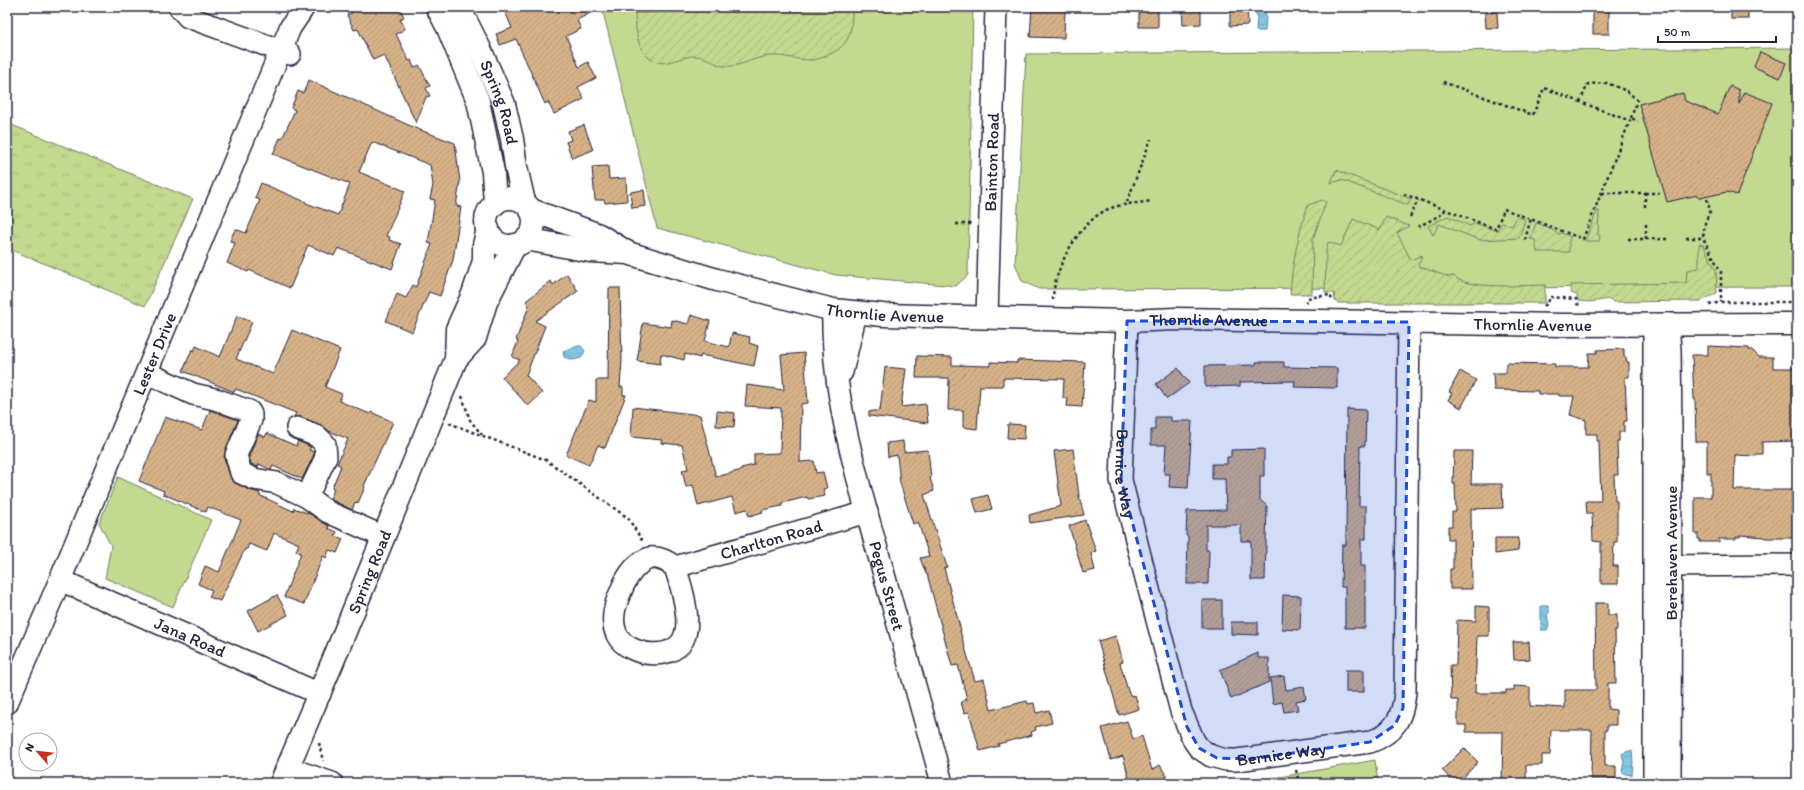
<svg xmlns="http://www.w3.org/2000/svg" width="1804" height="790" viewBox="0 0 1804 790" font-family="Itim,sans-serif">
<defs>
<pattern id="grass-tufts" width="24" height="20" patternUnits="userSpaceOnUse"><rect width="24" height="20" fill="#c2d98f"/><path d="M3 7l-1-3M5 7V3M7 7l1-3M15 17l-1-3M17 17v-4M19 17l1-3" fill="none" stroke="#a6ba7c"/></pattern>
<pattern id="garden-furrows" width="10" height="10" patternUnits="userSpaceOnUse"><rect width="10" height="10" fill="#c2d98f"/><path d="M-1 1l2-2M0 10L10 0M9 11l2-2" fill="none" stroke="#a6ba7c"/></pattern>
<pattern id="water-waves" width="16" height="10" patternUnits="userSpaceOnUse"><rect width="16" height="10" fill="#81c7e2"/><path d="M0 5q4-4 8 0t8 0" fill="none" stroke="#6fabc3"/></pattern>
<pattern id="building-hatch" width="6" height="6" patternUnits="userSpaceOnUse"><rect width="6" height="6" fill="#d7b289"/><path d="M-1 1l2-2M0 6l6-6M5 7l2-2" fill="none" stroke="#b89977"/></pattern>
</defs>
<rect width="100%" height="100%" fill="#fff"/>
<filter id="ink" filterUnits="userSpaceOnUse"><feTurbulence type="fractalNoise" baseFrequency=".025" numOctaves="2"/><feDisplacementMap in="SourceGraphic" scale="8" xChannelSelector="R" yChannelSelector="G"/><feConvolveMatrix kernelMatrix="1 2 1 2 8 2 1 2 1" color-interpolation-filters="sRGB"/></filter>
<g filter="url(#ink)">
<path fill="url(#grass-tufts)" stroke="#727e65" d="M7 123 193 199 145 306 7 248Z"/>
<g fill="#c2d98f" stroke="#727e65">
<path d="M884 7H973L968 275 956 286 836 275 657 228 603 12 884 11Z"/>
<path d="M1797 48V287L1039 289 1022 281 1015 263 1026 54Z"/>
<path d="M118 477 211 520 173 607 105 578 111 546 99 523Z"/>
<path d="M1375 760 1378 783H1246Z"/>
</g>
<g fill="url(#garden-furrows)" stroke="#727e65">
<path d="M852 8C852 31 851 45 828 55 823 57 817 60 811 60 796 60 785 55 769 56 754 57 739 68 724 66 714 65 707 56 696 56 682 55 665 68 652 60 636 50 636 29 635 13Z"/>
<path d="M1336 170 1411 199 1408 205 1342 180 1331 183Z"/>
<path d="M1322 200 1326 202 1313 239 1312 294H1290C1292 264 1298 234 1308 205Z"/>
<path d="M1597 211H1599L1598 235 1600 236 1599 241H1585Z"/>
<path d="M1448 216 1470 226 1475 223 1497 231 1502 223 1512 226 1517 217 1525 219 1519 238 1480 240 1439 224 1433 235 1428 226Z"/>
<path d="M1386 217 1409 226 1397 233 1411 260 1422 255 1418 266 1449 277 1454 276C1464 290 1528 285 1545 285V303H1339L1335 301 1334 293H1325L1326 251 1328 242 1341 246 1353 219 1380 230Z"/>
<path d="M1536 223 1548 227 1558 234 1562 233 1571 237 1569 240V252H1537L1535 240 1530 239Z"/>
<path d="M1699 244 1703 245 1716 270 1717 293 1701 301 1613 302 1610 299 1589 302 1578 301 1577 295 1571 293V285L1686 283 1687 270 1699 268Z"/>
</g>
<g fill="url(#water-waves)" stroke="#5b859f">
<path d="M1265 9 1266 16 1265 31H1256L1257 17 1255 12Z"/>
<path d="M578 346H581L585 351 581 358 573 360 564 357 563 351Z"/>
<path d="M1541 606H1549V613L1547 614 1549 625 1547 630H1541Z"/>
<path d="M1629 751H1632L1633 763 1632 775 1625 774 1622 771 1624 762 1622 755 1623 753Z"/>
</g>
<g fill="url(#building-hatch)" stroke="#22223b">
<path d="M350 7H399L404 17 400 19 405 29 396 34 409 61 411 60 414 68 419 65 430 86 426 88 430 96 426 97 416 123 384 55 373 60 358 29 354 30 347 15 353 12Z"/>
<path d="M503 7H602L577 20 581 29 566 36 579 67 588 62 596 78 578 87 584 99 554 114 548 102 545 104 516 39 500 45 496 34 512 28Z"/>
<path d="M1032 7H1065L1064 38 1030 37Z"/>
<rect x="1139" y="7" width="19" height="20"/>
<path d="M1182 7H1201V24L1183 25Z"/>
<path d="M1230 7H1247L1248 25 1230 26Z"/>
<rect x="1593" y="7" width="16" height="27"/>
<rect x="1731" y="7" width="17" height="12"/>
<path d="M1497 12 1498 28H1486L1485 13Z"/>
<path d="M1760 52 1786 63 1780 78 1754 67Z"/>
<path d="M309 80 415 128 455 143 460 182 456 206 461 207 453 260 440 296 429 292 412 332 386 321 397 294 406 298 413 285 416 287 432 244 428 243 435 200 430 199 433 185 430 165 372 142 359 172 405 191 386 236 390 237 389 240 401 244 392 269 338 248 334 256 308 245 290 288 249 270 248 272 227 263 235 243 230 241 235 229 246 233 260 200 255 198 261 183 306 202V203L338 215 350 184 273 154 280 138 282 139 295 110 291 108 298 91 303 93Z"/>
<path d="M1730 86 1739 90V104L1744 92 1772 103 1737 195 1727 192 1700 198 1697 195 1667 202 1639 104 1683 93 1685 101 1718 114Z"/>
<path d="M584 125 593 150 572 158 566 142 571 140 568 131Z"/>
<path d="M608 166 609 179 626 178 627 201 605 203 604 200H595L592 167Z"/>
<path d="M644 190 646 206 632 208 630 192Z"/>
<path d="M567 274 578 291 535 321 545 326 526 375 542 393 528 406 502 377 520 360 512 357 518 341 516 340 529 306 526 301 551 281 553 285Z"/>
<path d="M609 288H620L622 361 620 387H623V395H626L605 448 598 445 589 465 566 455 589 400 596 402V380H608Z"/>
<path d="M691 315 710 321 705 341 729 347 732 333 750 337 749 343 758 346 754 366 701 355 700 358 685 354 684 360 661 354 660 364 637 361 643 323 671 327 672 320 688 324Z"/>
<path d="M237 316 252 322 236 359 273 374 292 330 340 350 325 387 342 394 339 401 370 414 371 412 393 422 364 486 365 487 358 503 355 502 352 510 330 499 334 489 332 488 341 466 337 464 348 439 329 431 321 425 301 417H294L296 413 236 389 234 392 183 371 192 349 194 351 196 346 220 357Z"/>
<path d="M1708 346 1749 348V350H1752L1759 357H1773V368H1797V441L1762 442V454H1756V456L1735 455 1734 490H1797V538H1765V537L1740 535V537H1736V539H1719V542H1700V539H1698V534H1695V497H1711V473H1707V442H1696L1695 399H1694L1692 355H1708Z"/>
<path d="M1624 349V357H1626L1627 362H1629V377H1625L1627 421H1624V432H1619V441H1617L1618 475H1614L1615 501H1617V542H1614L1613 566H1618V584H1601V542L1593 541 1592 514H1587L1586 501H1601L1599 441H1597V434H1586V420L1570 415 1574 396H1559V394H1538V391L1494 390 1493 373H1506V363L1555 364V367H1588L1589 353H1597V350Z"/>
<path d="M804 353 808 403 801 404 800 462 814 461 816 473 823 472 827 488 823 489 825 496 808 499 807 497 782 503V506L762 510 763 512 749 516 747 509 736 512 732 497 698 506 693 485 686 487 682 470 688 469 682 445 661 443 662 440 631 437 633 407 700 415 716 477 742 470 741 468 754 465V454L780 453 781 408 745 406 747 385 784 390 781 355Z"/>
<path d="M917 356 952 357V365L990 366V362L1017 363V360L1085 362 1082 407 1067 406 1068 398H1063L1064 379 1003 378V386H980L977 429 963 427V410H948L949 378H916Z"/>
<path d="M1256 362H1284V367L1337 368V388L1294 387 1295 381 1240 382V386L1205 387V366L1256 365Z"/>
<path d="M885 367 906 369 901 407 926 404 928 423 869 416V412L880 410Z"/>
<path d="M1178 368 1189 383 1167 399 1156 384Z"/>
<path d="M1460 371 1476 380 1461 408 1448 400 1452 393 1449 392Z"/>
<path d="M1347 409 1366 410 1365 446H1360L1359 506H1366V539H1361V566H1365V628H1345V587H1341L1342 545H1346Z"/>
<path d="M210 410 238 420 225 451 224 458 232 481 249 490 260 493 259 495 293 511 294 508 312 515 329 526 328 528 337 532 335 536 343 539 337 553 329 550 326 558 323 556 304 604 284 597 301 553 296 551 299 544 274 533 267 551 249 544 247 549H245L220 601 209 597 212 590 198 584 205 566 219 572 241 520 208 507 206 512 163 494 164 491 139 481 165 417 202 430Z"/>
<path d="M717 411 735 413 734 427 716 426Z"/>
<path d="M1155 417H1171V421H1192L1188 488 1169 487 1170 474H1164L1166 445H1151V430H1155Z"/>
<path d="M1008 424 1025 425 1024 439 1007 438Z"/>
<path d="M267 433 296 446 298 441 311 447 309 450 314 452V455L302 479 273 466 271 470 259 464 258 467 251 464 249 456 258 434 265 437Z"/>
<path d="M903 441 904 452 928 450 931 478H930L934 491 924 495 947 567 944 568 961 631H960L975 681 984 679 991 710 1027 701 1028 704 1034 703 1036 713 1049 710 1052 723 1035 727 1036 730 1031 732 1032 735 998 744 999 746 980 751 969 712 964 713 961 702 967 699 958 665 952 666 927 574H926L920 558 929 556 918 522 913 524 900 483 897 455 888 457 887 443Z"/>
<path d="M1073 449 1079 496 1084 515 1030 523 1029 515 1061 506 1054 451Z"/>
<path d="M1264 449V476H1260V500L1267 506 1265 580H1251V541H1241V525H1206V550H1209L1208 584H1187L1188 536H1186L1187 511 1226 510 1225 479H1212V464H1227V457H1231V450Z"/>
<path d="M1454 451H1472L1471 484H1502L1503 508 1471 509 1472 589H1450V569H1453V539H1448V526H1452V512H1456L1455 484H1453Z"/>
<path d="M988 495 992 509 977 513 973 499Z"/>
<path d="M1085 520 1096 551 1091 553 1095 570 1083 573 1069 526Z"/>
<path d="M1495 538H1519L1518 551 1495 554Z"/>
<path d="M277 595 288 615 258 631 248 611Z"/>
<path d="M1283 595 1301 596 1300 630 1282 629Z"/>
<rect x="1202" y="600" width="20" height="28"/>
<path d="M1595 603H1608V615H1617V630H1615L1616 683H1608V709L1616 710V725H1607V730H1605V766H1616V779H1591L1592 730H1551L1550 755H1542V765H1526V783H1502L1503 732H1466V725H1458V700H1451L1450 665H1456L1457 620 1476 621V606L1489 607V636H1477L1475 693H1506V690H1514V686L1530 687V706L1565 708V690H1596Z"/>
<path d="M1231 622H1258V635L1231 634Z"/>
<path d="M1116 636 1123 662 1120 663 1129 694H1130L1131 696 1135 695 1139 709 1119 715 1098 641Z"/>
<path d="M1513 642H1529L1530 659 1514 660Z"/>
<path d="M1258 653V658H1269V682L1231 699 1220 670Z"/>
<rect x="1346" y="670" width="18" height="22"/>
<path d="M1284 676 1286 690 1304 687 1306 699 1296 701 1298 710 1284 712 1282 702 1273 704 1270 678Z"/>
<path d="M1127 721 1133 739 1142 736 1152 770 1160 765 1167 777 1156 783H1129L1130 782 1123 756 1111 760 1102 728Z"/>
<path d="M1464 748 1478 762 1458 783H1454L1442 770Z"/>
</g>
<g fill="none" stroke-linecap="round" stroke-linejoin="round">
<g stroke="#22223b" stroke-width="24">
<g id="minor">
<path d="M179 7 188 17 290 54"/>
<path id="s1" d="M833 310C831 392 856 474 878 553 899 629 921 706 942 783"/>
<path id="s2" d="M987 317 996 7"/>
<path id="s3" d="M1127 321 1121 480 1143 567 1181 711 1194 741 1199 748 1211 756 1226 760H1237L1370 742C1395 733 1403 717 1405 692L1409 322"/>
<path d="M1668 324 1670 349 1671 429 1670 783"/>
<path d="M842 372 856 313"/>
<path d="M147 373 193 394 215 399 249 411 251 414V420L236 455 241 473 254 479 277 483 307 497 328 512 384 537"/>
<path d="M297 428 317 436 325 444 326 457 307 497"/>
<path d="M650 558C660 557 667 561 675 567 681 585 691 617 685 635 677 663 628 657 617 635 610 621 615 604 621 591 627 576 635 563 650 558Z"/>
<path d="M1657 566 1797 565"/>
<path id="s4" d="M675 567 867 512"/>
<path id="s5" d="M60 580 320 694"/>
<path id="s6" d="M7 703 60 580 290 28 304 7"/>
<path d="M288 768 332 783"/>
<path d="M1654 783V324"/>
</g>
</g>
<g stroke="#22223b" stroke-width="25">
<g id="major">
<path d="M437 7 448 28 478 101 493 172 495 204"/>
<path id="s7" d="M459 7 480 49 504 104 512 139 516 167 524 202"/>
<circle cx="510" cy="222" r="24"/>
<path d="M531 210 599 235 625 251"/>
<path id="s8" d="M526 239 590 251 628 253 717 280 833 310 883 315 1127 321 1176 319 1319 321 1562 325 1797 324"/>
<path d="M456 359 457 329 473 294 484 261V245L488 229"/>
<path id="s9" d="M281 783 333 661 456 359 475 338 486 302 515 245"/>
</g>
</g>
<g stroke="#22223b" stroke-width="2.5" stroke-dasharray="3 3" stroke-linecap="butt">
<path d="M1443 82 1533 115 1544 88 1630 121"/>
<path d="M1580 102 1588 84 1607 83 1627 91 1637 100 1631 118"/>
<path d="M1602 193H1645V207"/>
<path d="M1645 193H1660"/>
<path d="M1404 194 1496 229 1504 209 1583 239 1631 118 1638 121"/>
<path d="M1707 199 1710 211 1705 223 1703 238 1721 272V302"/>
<path d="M1127 202 1151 139"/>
<path d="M1410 217 1418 200"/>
<path d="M956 224H972"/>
<path d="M1646 224V239"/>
<path d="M1418 227 1442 214 1445 210"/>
<path d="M1686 238H1703"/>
<path d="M1628 239H1669"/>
<path d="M1525 240 1531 218"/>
<path d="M1053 300C1053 270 1078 224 1106 210 1122 203 1135 204 1151 201"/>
<path d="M1306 303 1307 298 1330 295 1333 302"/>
<path d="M1709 305 1721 302H1797"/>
<path d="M1544 306 1548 303 1550 297 1576 299 1577 304 1582 305"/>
<path d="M462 396 470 420 482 435"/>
<path d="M449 423 546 460 628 518 643 542"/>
<path d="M319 743 323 761"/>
<path d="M1296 770 1299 783"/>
</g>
<use href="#minor" stroke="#fff" stroke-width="21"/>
<use href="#major" stroke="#fff" stroke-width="22"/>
</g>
</g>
<path fill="#1d4ed8" fill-opacity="0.2" stroke="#1d4ed8" stroke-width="3" stroke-dasharray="8 5" stroke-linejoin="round" d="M1127 321 1409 322 1403 708 1395 725 1370 742 1251 759 1217 758 1199 748 1187 727 1121 480Z"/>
<g text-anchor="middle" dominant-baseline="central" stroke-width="4" stroke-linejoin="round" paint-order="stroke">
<g font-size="17" fill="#22223b" stroke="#fff">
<text stroke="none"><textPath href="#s7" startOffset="104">Spring Road</textPath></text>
<text stroke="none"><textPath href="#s2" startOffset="155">Bainton Road</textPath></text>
<text stroke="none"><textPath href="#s8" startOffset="368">Thornlie Avenue</textPath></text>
<text stroke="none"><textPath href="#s8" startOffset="692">Thornlie Avenue</textPath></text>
<text stroke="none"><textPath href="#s8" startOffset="1016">Thornlie Avenue</textPath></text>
<text stroke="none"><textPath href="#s6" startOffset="379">Lester Drive</textPath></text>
<text stroke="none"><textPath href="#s3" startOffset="153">Bernice Way</textPath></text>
<text stroke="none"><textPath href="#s4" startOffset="100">Charlton Road</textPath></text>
<text transform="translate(1671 553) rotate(-90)">Berehaven Avenue</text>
<text stroke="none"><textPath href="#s9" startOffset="229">Spring Road</textPath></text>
<text stroke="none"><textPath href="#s1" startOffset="282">Pegus Street</textPath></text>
<text stroke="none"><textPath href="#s5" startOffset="142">Jana Road</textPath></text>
<text stroke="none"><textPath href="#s3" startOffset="525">Bernice Way</textPath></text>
</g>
</g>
<rect width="1804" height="790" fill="none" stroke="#fff" stroke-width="24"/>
<rect x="12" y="12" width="1780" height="766" fill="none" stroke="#22223b" stroke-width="1.5" filter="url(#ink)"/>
<g transform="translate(38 752) rotate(298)"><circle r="19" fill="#ffffff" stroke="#a7a7b1"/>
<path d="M0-3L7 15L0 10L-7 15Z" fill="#c8321e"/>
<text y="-6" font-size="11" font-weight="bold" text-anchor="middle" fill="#22223b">N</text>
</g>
<path d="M1658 36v6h118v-6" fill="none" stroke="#22223b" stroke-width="2"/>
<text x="1664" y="36" font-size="12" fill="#22223b" stroke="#ffffff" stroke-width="3" paint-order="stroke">50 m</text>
</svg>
